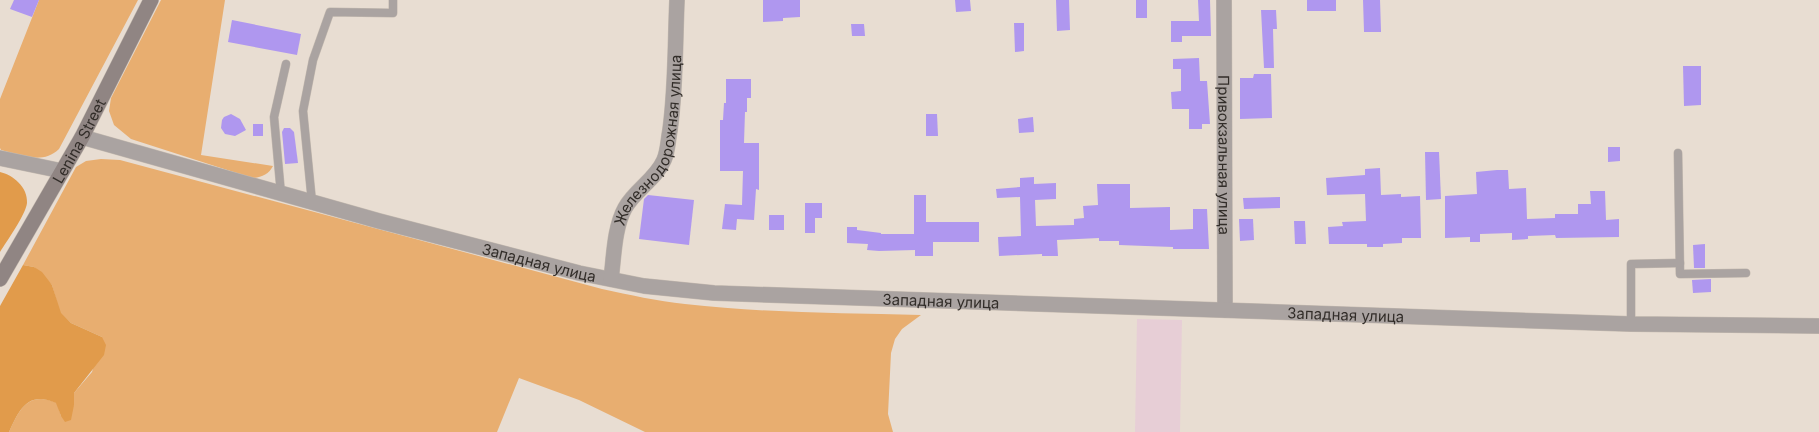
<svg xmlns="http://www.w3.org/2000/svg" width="1819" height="432" viewBox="0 0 1819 432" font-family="Inter,sans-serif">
<rect width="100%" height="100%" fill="#e8ddd2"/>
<path fill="#e7ced6" d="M1137 319 1182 320 1180 432H1135Z"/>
<g fill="#e8ae70">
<path d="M39 0H138L59 149C43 165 20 155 1 150L0 148V99Z"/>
<path d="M161 0H225L201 155 273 166C269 174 261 178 252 178L131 139 114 125 109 111 111 98Z"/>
<path d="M101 159 120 160 602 289C630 295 657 301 685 304 763 313 842 313 921 315L902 329 895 339 891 353 888 414 893 432H645L579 400 519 378 497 432H9C19 410 28 390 57 403L61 416 74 405V393L92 372 102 337 71 323 60 313 52 285 34 267 23 265 76 167 86 161Z"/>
</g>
<g fill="#e19b4b">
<path d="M0 172C13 175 28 187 27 203 26 214 7 241 0 252Z"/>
<path d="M23 265 34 267 42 272 52 285 61 313 71 323 102 337 106 345 104 355 74 393V405L71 420 65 422 61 416 56 403C28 390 19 410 9 432H0V306Z"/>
</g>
<g fill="#af97ef">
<path d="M14 0H39L32 17 10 9Z"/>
<path d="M763 0H800V17L783 18V21L763 22Z"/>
<path d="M955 0H970L971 11 956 12Z"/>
<path d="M1056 0H1069L1070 30 1057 31Z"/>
<rect x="1136" y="0" width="11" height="18"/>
<path d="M1198 0H1210L1211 36H1182V42H1171V21H1199Z"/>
<rect x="1307" y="0" width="29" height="11"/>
<path d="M1363 0H1380L1381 32H1364Z"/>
<path d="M1261 10H1276L1277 29H1273L1274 68H1264Z"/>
<path d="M232 20 301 34 297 55 228 42Z"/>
<path d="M1014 23H1024V51L1015 52Z"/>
<path d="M851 24H864L865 36H852Z"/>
<path d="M1199 58 1200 81H1207L1210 124H1202V129H1189V109H1172L1171 92 1181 91V69H1173V59Z"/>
<path d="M1683 66H1701V105L1684 106Z"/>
<path d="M1254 74H1271L1272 118 1240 119V78H1253Z"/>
<path d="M726 79H751V98H747V112H745L744 143H759V190L756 189 754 220 737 219 736 230 722 229 725 204 742 205 743 171H720V120H723L724 103H726Z"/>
<path d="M231 114 240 119 246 130 235 136 225 134 221 128 222 120 224 117Z"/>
<path d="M926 114H937L938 136H926Z"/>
<path d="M1033 117 1034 132 1019 133 1018 119Z"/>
<rect x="253" y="124" width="10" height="12"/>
<path d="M284 128H290L294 132 298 163 285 164 282 132Z"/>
<path d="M1608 147H1620V161L1608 162Z"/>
<path d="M1425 152H1439L1441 199 1426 200Z"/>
<path d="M1380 168 1381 195 1401 194V197L1420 196 1421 238H1402V243L1383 244V247H1367V244H1329L1328 227 1343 226 1342 222 1366 221 1365 194 1327 195 1326 178 1365 175V169Z"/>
<path d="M1497 170H1508L1509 189 1526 188 1527 219 1555 218V214H1578V204H1591L1590 191H1605L1606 220 1619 219V237L1556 238 1555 235 1528 236V239L1512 240V233L1480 234V242H1470V237L1445 238V196L1477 194 1476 172Z"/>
<path d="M1034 177V184L1056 183V199L1035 200 1036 226 1074 225V219L1084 218 1083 206 1098 205 1097 184H1130V208L1170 207V230L1193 229V209H1207L1209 249H1173V247L1119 245V241H1099V238L1057 240 1058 256H1042V254L999 256 998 237 1021 236 1020 197 997 198 996 189 1020 187V178Z"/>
<path d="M648 195 694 200 689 245 639 239 644 199Z"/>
<path d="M914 195H926V222H979V242H933V256H915V250L879 251 867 250 868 244 847 243V227H857V230L881 233V234H914Z"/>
<path d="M1280 197V208L1244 209 1243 198Z"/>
<path d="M805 203H822V218H815V233H805Z"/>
<rect x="769" y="215" width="15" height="15"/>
<path d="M1239 219H1253L1254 240 1240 241Z"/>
<path d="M1294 221H1305L1306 244H1295Z"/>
<path d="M1705 244V268H1694L1693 245Z"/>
<path d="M1711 279V292L1693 293 1692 280Z"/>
</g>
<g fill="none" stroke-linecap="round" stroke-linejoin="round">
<g stroke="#c4bab0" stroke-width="9">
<g id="service">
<path d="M1678 153 1680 274 1746 273"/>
<path d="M281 194 274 117 286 64"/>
<path d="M312 202 303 111 313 60 330 12 393 13V0"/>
<path d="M1631 324V264L1680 263"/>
</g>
</g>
<g stroke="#c4bab0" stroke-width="16">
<g id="minor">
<path id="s1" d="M1224 0 1225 310"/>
<path id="s2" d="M82 137 379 221 579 273 644 286 714 293 1631 324 1819 326"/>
<path id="s3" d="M611 279C614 257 614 228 625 208 635 190 656 179 664 160 668 151 668 140 670 130 676 87 675 43 677 0"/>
</g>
</g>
<g stroke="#c4bab0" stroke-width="16">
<path id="tertiary" d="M0 158 62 171"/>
</g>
<g stroke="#c4bab0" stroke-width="16">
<g id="secondary">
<path id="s4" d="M0 279 82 137 151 0"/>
</g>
</g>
<use href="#service" stroke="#aaa3a1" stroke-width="8"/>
<use href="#minor" stroke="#aaa3a1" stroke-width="15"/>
<use href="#tertiary" stroke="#aaa3a1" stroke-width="15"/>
<use href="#secondary" stroke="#908583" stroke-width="15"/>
</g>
<g text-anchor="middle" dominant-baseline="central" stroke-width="4" stroke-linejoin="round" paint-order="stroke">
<g font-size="15" fill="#322d29" stroke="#fff">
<text stroke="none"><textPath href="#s3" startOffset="148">Железнодорожная улица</textPath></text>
<text stroke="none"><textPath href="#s4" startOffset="159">Lenina Street</textPath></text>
<text stroke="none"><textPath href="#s1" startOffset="155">Привокзальная улица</textPath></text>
<text stroke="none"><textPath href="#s2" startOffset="474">Западная улица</textPath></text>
<text stroke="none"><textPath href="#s2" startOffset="879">Западная улица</textPath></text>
<text stroke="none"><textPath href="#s2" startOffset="1284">Западная улица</textPath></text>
</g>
</g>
</svg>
